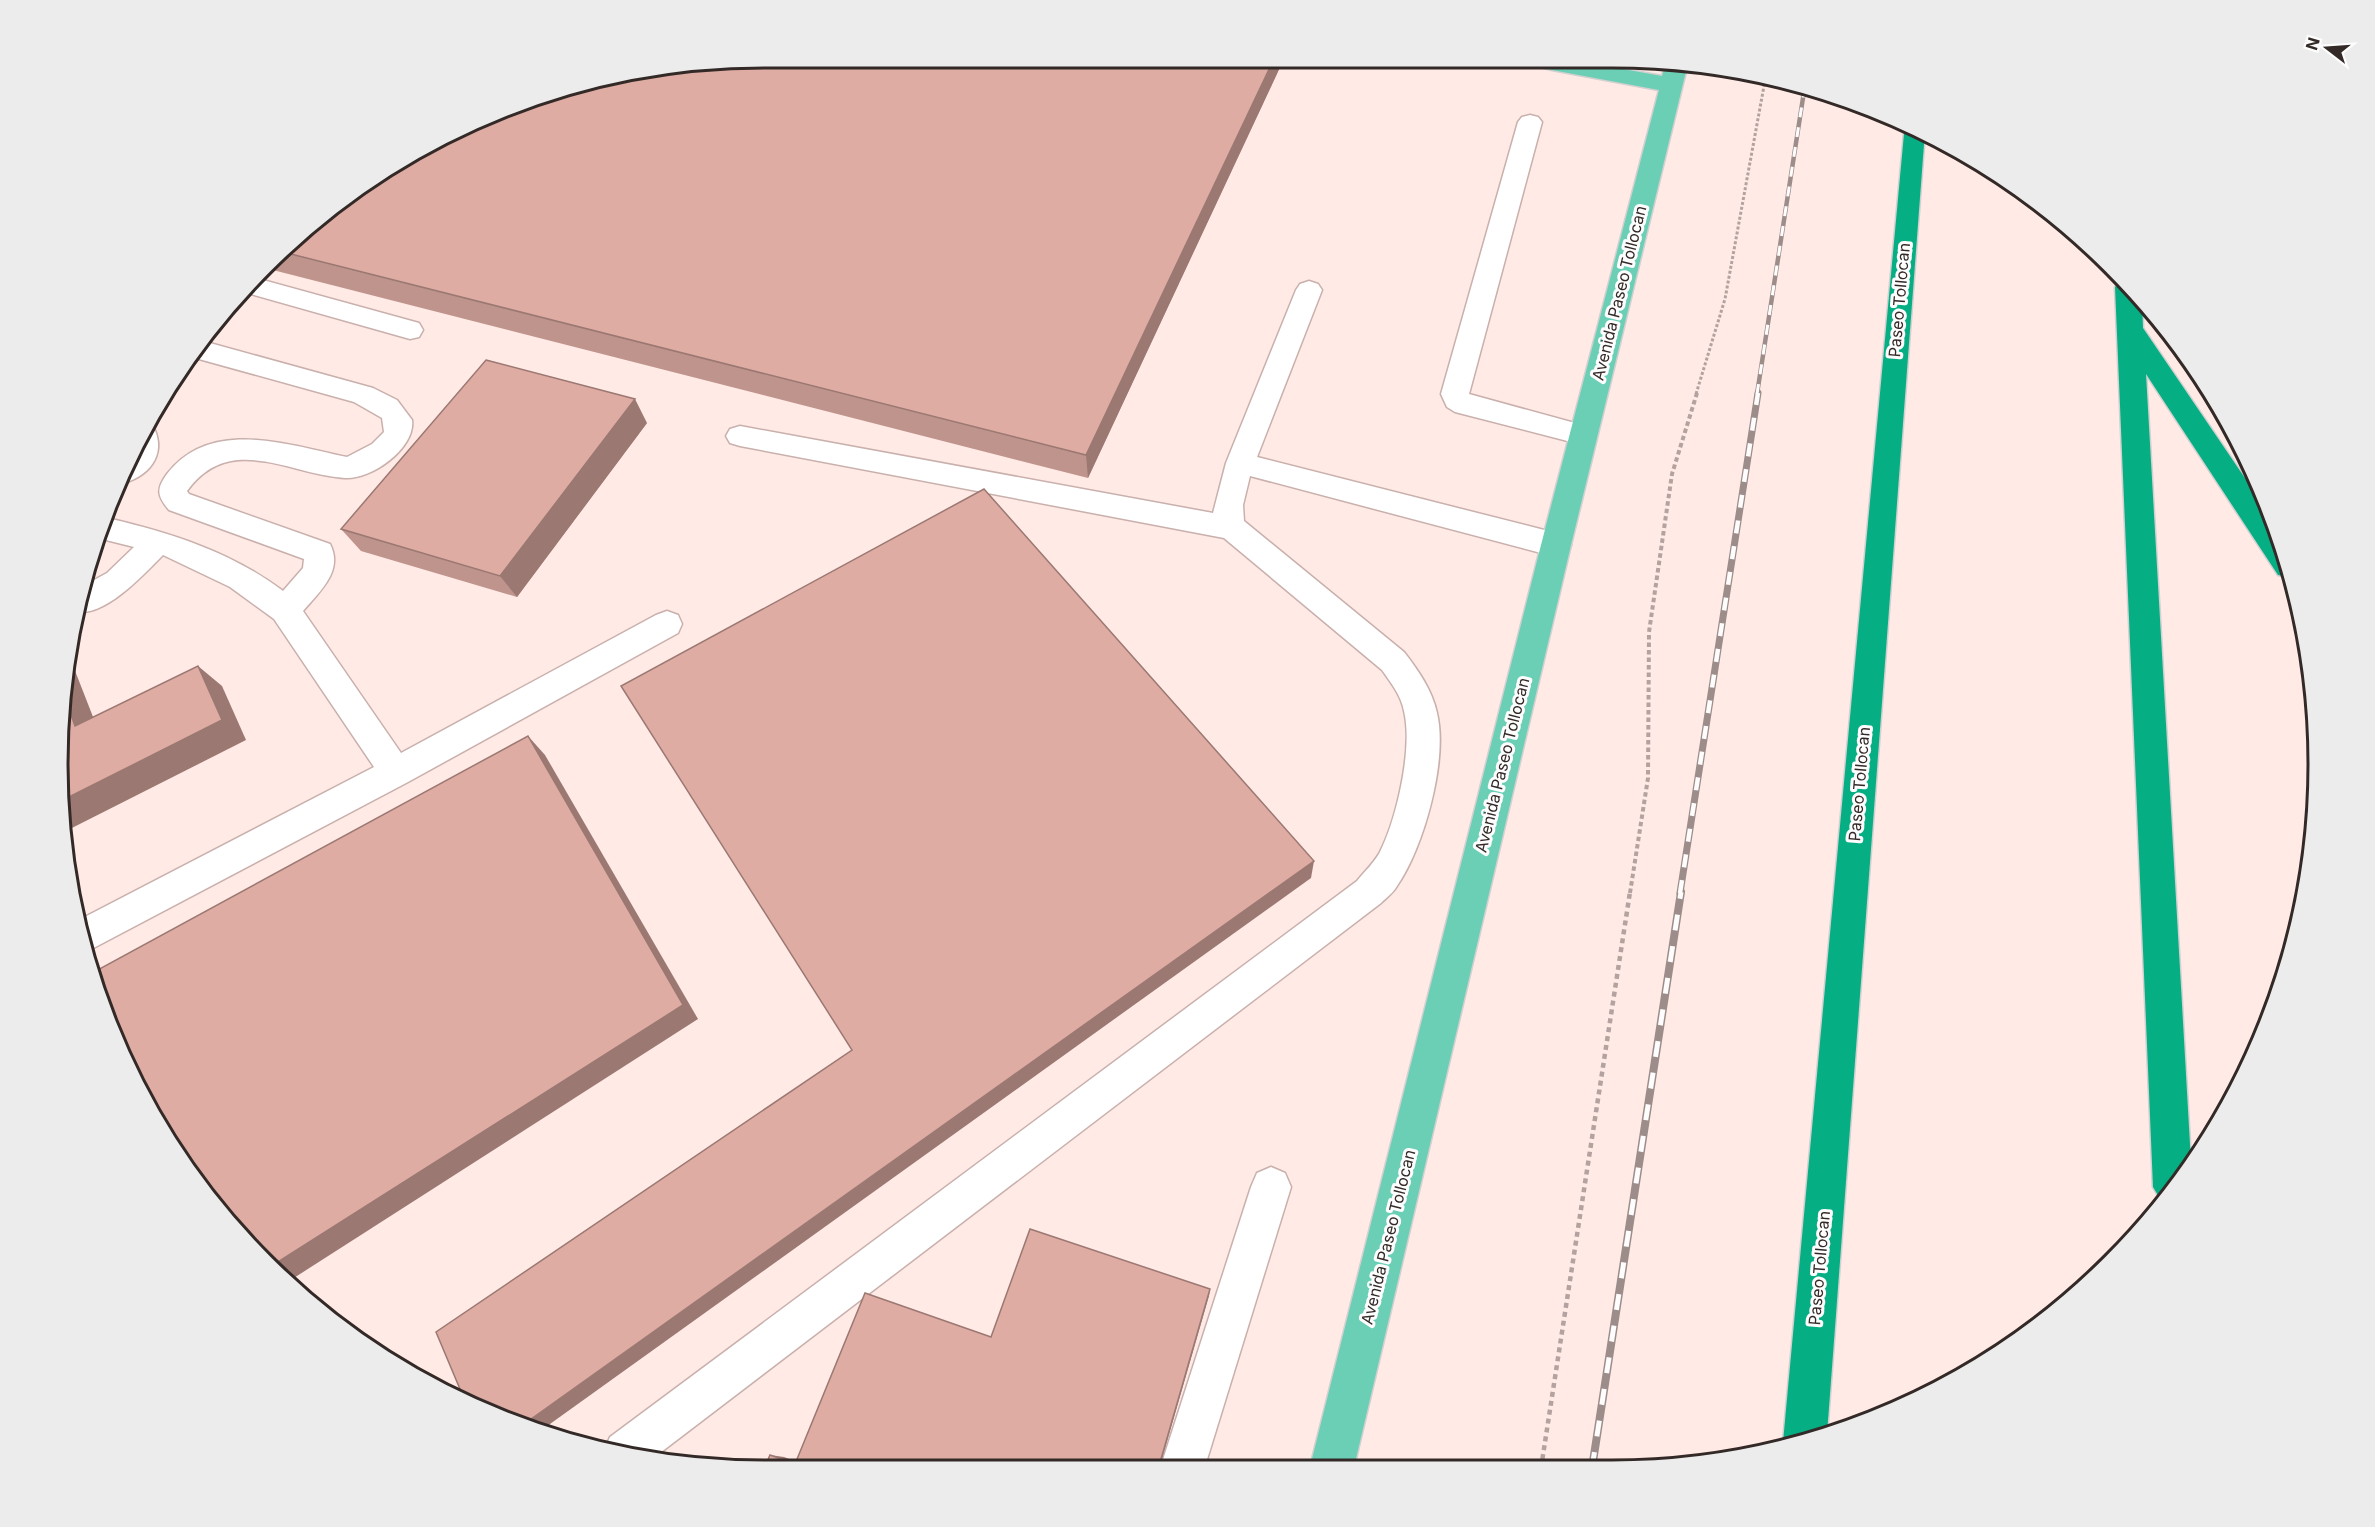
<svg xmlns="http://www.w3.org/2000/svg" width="2375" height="1527" viewBox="0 0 2375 1527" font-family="Inter,sans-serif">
<rect width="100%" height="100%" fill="#ffeae6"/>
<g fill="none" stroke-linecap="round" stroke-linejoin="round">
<g stroke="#c9b0ac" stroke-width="3">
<g id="minor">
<path d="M1530 115 1538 117 1542 122 1469 394 1593 428 1597 435 1593 442 1583 445 1455 412 1447 407 1441 394 1518 122 1522 117Z"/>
<path d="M252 277 419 323 423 330 419 337 410 339 240 291Z"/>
<path d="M1309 281 1318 284 1322 290 1257 457 1556 533 1567 537 1571 545 1567 553 1556 557 1250 476 1243 505 1244 521 1404 652C1418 670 1432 690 1437 713 1448 760 1424 847 1397 886 1393 893 1386 898 1381 903L652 1459 606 1446 610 1437 1357 881C1365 871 1374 863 1380 852 1397 818 1413 748 1404 711 1401 695 1391 683 1382 670L1224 538 740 446 730 443 726 436 730 429 740 426 1213 513 1226 463 1296 290 1300 284Z"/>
<path d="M199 340 373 388 397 400 412 420C416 448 371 480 345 478 288 474 230 432 187 491L189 494 330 544C344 571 319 592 303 611L401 753 656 615 667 611 678 615 682 624 678 633 408 782 84 953 77 921 374 767 274 619 230 587 163 555C144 574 108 614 79 612L85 585 107 573 134 547 94 537 103 517C168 532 230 551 283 591L303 568 304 559 169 510C157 496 156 489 167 474 211 417 288 445 347 457L372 444 384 432 382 418 354 402 188 356Z"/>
<path d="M146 422 152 424C167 451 153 474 124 483L119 481Z"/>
<path d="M1271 1167 1285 1173 1291 1187 1205 1466H1161L1251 1187 1257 1173Z"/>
</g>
</g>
<g stroke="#d2d0d0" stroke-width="3">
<path id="major" d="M1541 63H1589L1662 76 1666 63H1688L1571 545 1354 1467H1310L1541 545 1659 90 1552 70 1544 68Z"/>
</g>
<g stroke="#d2d0d0" stroke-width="3">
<g id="highway">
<path d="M1905 123 1925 131 1827 1434 1786 1447 1783 1442Z"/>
<path d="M2122 280 2142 301 2143 328 2268 512 2293 578 2278 575 2146 374 2191 1162 2162 1202 2153 1187 2115 287Z"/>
</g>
</g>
<path stroke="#b3a29f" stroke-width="3" stroke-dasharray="3 2" stroke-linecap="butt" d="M1696 394 1725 299 1766 75"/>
<path stroke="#b3a29f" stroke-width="4" stroke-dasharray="4.5 3" stroke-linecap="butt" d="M1630 893 1648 778 1649 632 1672 474 1697 393"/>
<path stroke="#b3a29f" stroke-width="4.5" stroke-dasharray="5 4" stroke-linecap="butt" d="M1541 1468 1630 892"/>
<use href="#minor" fill="#fff" fill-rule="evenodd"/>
<use href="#major" fill="#6acfb5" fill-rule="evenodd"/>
<use href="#highway" fill="#06af83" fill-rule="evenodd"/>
<g stroke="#9c8d8a" stroke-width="4.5">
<path id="rail-far2" d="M1757 394 1805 85"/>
</g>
<g stroke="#9c8d8a" stroke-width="7">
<path id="rail-far1" d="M1680 893 1758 393"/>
</g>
<g stroke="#9c8d8a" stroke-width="8">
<path id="rail" d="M1592 1468 1681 892"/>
</g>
<use href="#rail-far2" stroke="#fdfdfd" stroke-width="3" stroke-dasharray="10" stroke-linecap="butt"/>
<use href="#rail-far1" stroke="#fdfdfd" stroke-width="4.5" stroke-dasharray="13" stroke-linecap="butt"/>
<use href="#rail" stroke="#fdfdfd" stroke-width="5" stroke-dasharray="16" stroke-linecap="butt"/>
</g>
<g fill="#bf948c">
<path d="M1282 63 1088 478 261 267 371 176Z"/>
<path d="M647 423 517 597 361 551 341 529Z"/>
</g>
<g fill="#9b7872">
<path d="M1272 63H1282L1088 478 1086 455Z"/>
<path d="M635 399 647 423 517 597 500 576Z"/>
<path d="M70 658 104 745 75 726 63 693Z"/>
<path d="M198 666 222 686 246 740 62 833 59 810V802Z"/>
<path d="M528 736 545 755 698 1019 286 1283 270 1267Z"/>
<path d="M1314 861 1311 878 543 1429 524 1424Z"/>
<path d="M1210 1289 1209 1296 1160 1466H1159Z"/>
<path d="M770 1455 784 1457 805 1465 795 1464Z"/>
</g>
<g fill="#deaca3" stroke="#9b7872" stroke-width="1.5">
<path d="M671 63H1272L1086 455 279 251 371 176 537 94Z"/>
<path d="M486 360 635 399 500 576 341 529Z"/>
<path d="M984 489 1314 861 524 1424 493 1416 465 1401 436 1332 852 1050 621 686Z"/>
<path d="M198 666 222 720 59 802 58 718 63 693 75 726Z"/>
<path d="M528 736 683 1005 270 1267 232 1229 152 1117 92 973Z"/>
<path d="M1030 1229 1210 1289 1159 1466 766 1464 770 1455 795 1464 865 1293 991 1337Z"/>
</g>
<g text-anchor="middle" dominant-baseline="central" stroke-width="6" stroke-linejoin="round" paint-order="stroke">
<g font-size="16" fill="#332a28" stroke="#fdfdfd">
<text transform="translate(1619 293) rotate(-76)">Avenida Paseo Tollocan</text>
<text transform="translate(1899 300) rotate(-85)">Paseo Tollocan</text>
<text transform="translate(1502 765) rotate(-76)">Avenida Paseo Tollocan</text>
<text transform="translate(1859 784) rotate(-85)">Paseo Tollocan</text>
<text transform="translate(1388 1237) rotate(-76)">Avenida Paseo Tollocan</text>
<text transform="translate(1819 1268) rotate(-85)">Paseo Tollocan</text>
</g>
</g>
<path d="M0 0H2375V1527H0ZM764 68H1612A696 696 0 0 1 2308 764V764A696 696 0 0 1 1612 1460H764A696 696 0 0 1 68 764V764A696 696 0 0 1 764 68Z" fill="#edecec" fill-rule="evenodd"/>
<path fill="none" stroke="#332a28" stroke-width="3" d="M764 68H1612A696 696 0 0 1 2308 764V764A696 696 0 0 1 1612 1460H764A696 696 0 0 1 68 764V764A696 696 0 0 1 764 68Z"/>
<g transform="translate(2327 48) rotate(287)" stroke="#fdfdfd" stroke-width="4.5" paint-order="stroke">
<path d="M0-4.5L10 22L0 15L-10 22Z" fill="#332a28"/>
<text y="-9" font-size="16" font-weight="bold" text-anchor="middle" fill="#332a28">N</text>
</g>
</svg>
